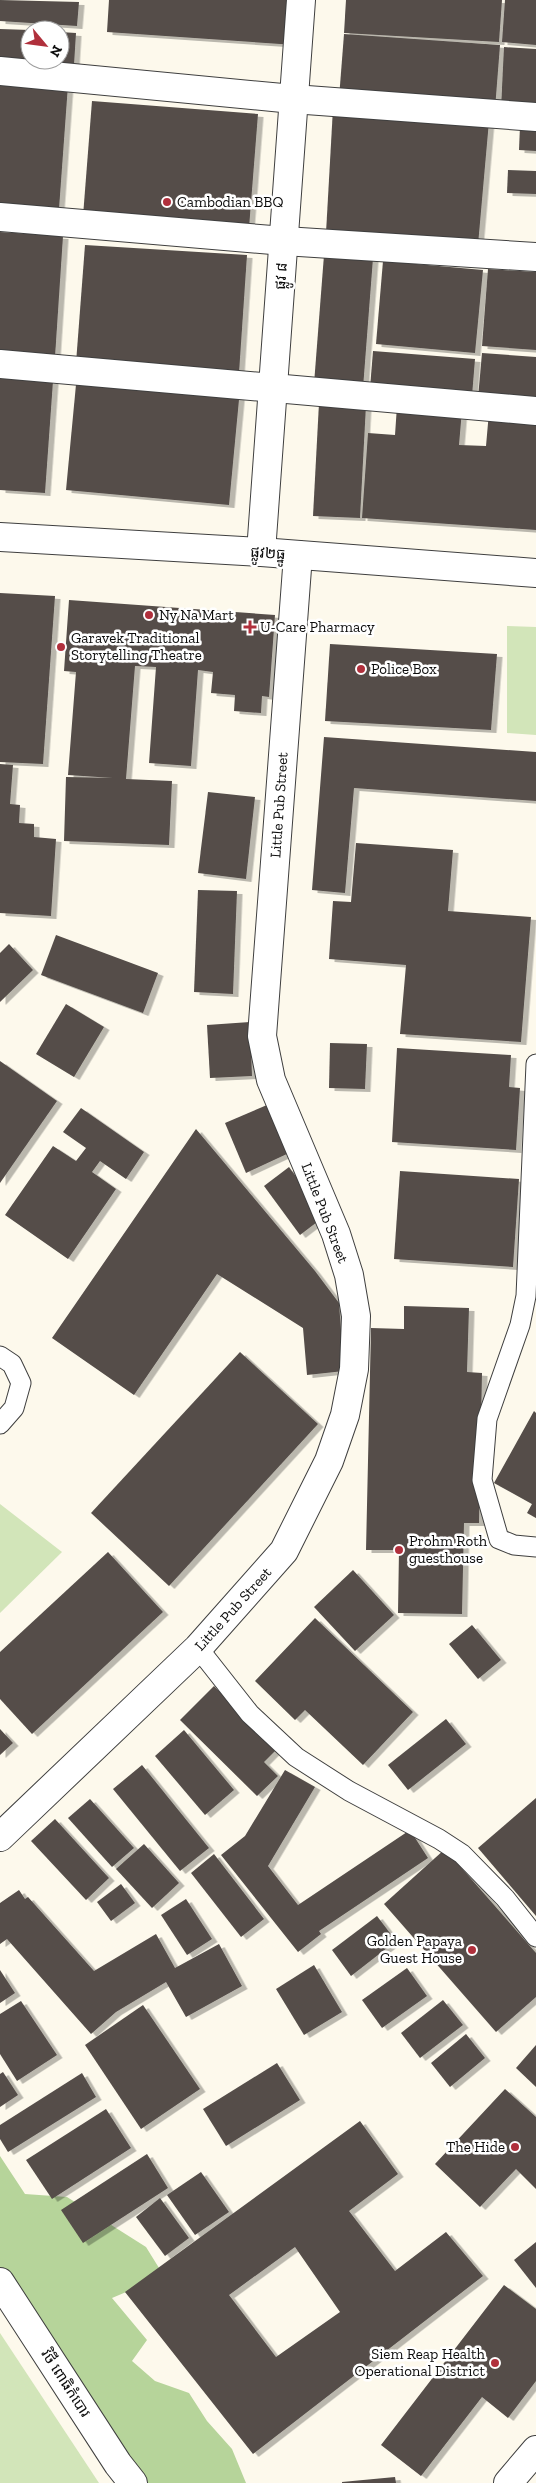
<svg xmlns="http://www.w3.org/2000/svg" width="536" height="2483" viewBox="0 0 536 2483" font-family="'Zilla Slab','Noto Sans Khmer',serif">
<defs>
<filter id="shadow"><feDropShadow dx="5.5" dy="3" stdDeviation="0" flood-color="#0004"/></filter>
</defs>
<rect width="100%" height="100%" fill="#fdf9ec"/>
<g fill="#d2e5b9">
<path d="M507 626 536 627V735L507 733Z"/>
<path d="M0 1504 62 1552 0 1613Z"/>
<path d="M0 2333 99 2483H0Z"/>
</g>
<path fill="#b6d49a" d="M0 2156 25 2194 67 2197 146 2247 164 2276 112 2298 147 2340 132 2361 155 2381 189 2393 207 2421 232 2449 246 2483H143L0 2271Z"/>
<g fill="#544d49" fill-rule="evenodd" filter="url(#shadow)">
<path d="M0 0 79 2 77 26 0 21Z"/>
<path d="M109 0H298L295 45 107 32Z"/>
<path d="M346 0H502L499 42 344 33Z"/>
<path d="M505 0H536V45L502 42Z"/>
<path d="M0 29 30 30V60H60V32L76 33 74 65 0 61Z"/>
<path d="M344 34 500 45 495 109 339 98Z"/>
<path d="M504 47 536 49V109L501 107Z"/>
<path d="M0 81 68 85 59 209 0 205Z"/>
<path d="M92 101 258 114 249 228 83 216Z"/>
<path d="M333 108 489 121 478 245 326 233Z"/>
<path d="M520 126 536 127V151L519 150Z"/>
<path d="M508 170 536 171V194L507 193Z"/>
<path d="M0 232 63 236 55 357 0 353Z"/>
<path d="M85 245 247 255 239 373 76 363Z"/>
<path d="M324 255 373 258 363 388 314 384Z"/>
<path d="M383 261 483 270 475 353 376 344Z"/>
<path d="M488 269 536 272V350L482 346Z"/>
<path d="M373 351 475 359 472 396 370 388Z"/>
<path d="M482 353 536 357V402L478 398Z"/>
<path d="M77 374 240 389 229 505 66 490Z"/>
<path d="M0 377 53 381 45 493 0 490Z"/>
<path d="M319 403 366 405 360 518 313 516Z"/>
<path d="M397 406 462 410 459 445 486 446 489 412 536 415V530L362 518 368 433 395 435Z"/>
<path d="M0 593 55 596 43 764 0 762Z"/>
<path d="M69 600 275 615 269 697 262 696 261 713 234 711 235 695 211 693 213 672 198 670 191 766 149 763 156 667 135 666 126 779 172 781 169 845 64 841 66 777 113 778 68 775 76 672 64 671Z"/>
<path d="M330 644 497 654 491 730 325 721Z"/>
<path d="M324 737 536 752V801L354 788 345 893 312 890Z"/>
<path d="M0 764 13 765 10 804 20 805 19 823 34 824V837L56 839 51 916 0 913Z"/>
<path d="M208 792 255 797 246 879 198 873Z"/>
<path d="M356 843 453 850 448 911 531 917 521 1042 400 1034 406 965 329 959 333 901 351 902Z"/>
<path d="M198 890 237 891 233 994 194 992Z"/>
<path d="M56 935 158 973 143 1013 41 975Z"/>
<path d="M9 944 33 970 0 1002V953Z"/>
<path d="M66 1004 104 1027 74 1077 36 1054Z"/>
<path d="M250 1022 252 1076 210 1078 207 1025Z"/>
<path d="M330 1043 367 1044 365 1089 329 1088Z"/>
<path d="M397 1048 511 1055 509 1087 520 1088 516 1150 392 1142Z"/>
<path d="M0 1061 57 1101 0 1183Z"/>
<path d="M267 1105 289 1153 246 1173 225 1123Z"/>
<path d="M81 1108 144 1152 126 1179 100 1161 92 1172 116 1189 68 1259 5 1215 53 1146 76 1161 86 1148 63 1132Z"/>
<path d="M196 1129 315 1271 339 1303 344 1371 307 1375 303 1328 217 1274 134 1395 52 1338Z"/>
<path d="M289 1167 325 1216 300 1235 264 1186Z"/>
<path d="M400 1171 519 1179 513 1267 394 1259Z"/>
<path d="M404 1306 469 1308 467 1372 482 1373 479 1523H464L462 1614 398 1613 399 1550H366L371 1328 404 1329Z"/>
<path d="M240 1352 318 1424 169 1586 91 1513Z"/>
<path d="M534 1411 536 1413V1518L527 1513 532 1504 494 1483Z"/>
<path d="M108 1552 163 1612 32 1734 0 1699V1652Z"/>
<path d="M353 1570 394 1615 355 1651 314 1607Z"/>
<path d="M315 1618 413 1712 363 1765 305 1710 295 1720 255 1681Z"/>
<path d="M472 1625 501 1660 478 1679 449 1644Z"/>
<path d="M214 1686 277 1749 264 1762 278 1776 257 1796 180 1720Z"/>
<path d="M446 1719 466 1744 408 1790 388 1765Z"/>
<path d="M0 1729 13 1743 0 1755Z"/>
<path d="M184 1730 234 1790 205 1815 155 1756Z"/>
<path d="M142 1765 209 1848 180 1871 113 1789Z"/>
<path d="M285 1770 315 1787 268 1866 298 1905 410 1830 428 1858 319 1931 321 1934 298 1952 221 1855 245 1836Z"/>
<path d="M536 1798V1916L478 1848Z"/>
<path d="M90 1799 134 1848 112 1867 68 1818Z"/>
<path d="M55 1819 109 1878 86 1900 31 1841Z"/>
<path d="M144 1844 179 1883 152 1908 116 1869Z"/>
<path d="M445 1849 536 1953V1997L496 2032 384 1904Z"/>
<path d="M214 1854 264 1919 241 1937 191 1873Z"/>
<path d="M121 1884 135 1903 111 1921 97 1902Z"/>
<path d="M19 1890 25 1899 28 1897 94 1971 156 1934 175 1968 219 1944 242 1986 186 2017 166 1982 116 2012 91 2034 7 1939 0 1944V1903Z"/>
<path d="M186 1899 212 1939 187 1955 161 1915Z"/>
<path d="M377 1916 396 1941 351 1976 332 1950Z"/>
<path d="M314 1965 342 2012 304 2035 276 1989Z"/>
<path d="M407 1968 427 1996 382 2028 362 2000Z"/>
<path d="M0 1970 15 1993 0 2003Z"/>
<path d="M443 2000 463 2025 420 2058 401 2033Z"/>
<path d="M21 2001 57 2055 17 2081 0 2054V2014Z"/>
<path d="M143 2005 200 2089 141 2129 85 2045Z"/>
<path d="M466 2034 485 2058 450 2087 431 2063Z"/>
<path d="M536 2045V2087L516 2068Z"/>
<path d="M277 2063 300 2100 226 2146 203 2109Z"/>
<path d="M3 2072 18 2095 0 2107V2074Z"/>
<path d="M82 2073 96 2097 8 2152 0 2139V2125Z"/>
<path d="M505 2089 536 2117V2189L516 2169 480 2207 435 2164Z"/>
<path d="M106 2109 131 2148 52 2199 26 2160Z"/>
<path d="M360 2121 398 2174 349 2211 395 2271 446 2232 483 2276 253 2454 125 2292ZM295 2247 340 2312 276 2357 229 2295Z"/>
<path d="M147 2154 168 2188 83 2243 61 2210Z"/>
<path d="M201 2172 229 2212 195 2235 167 2195Z"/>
<path d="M160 2198 189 2238 165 2256 136 2217Z"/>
<path d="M536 2242V2288L514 2260Z"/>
<path d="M504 2285 536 2309V2381L508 2418 482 2397 421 2476 381 2445Z"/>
<path d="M395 2477 396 2483H342V2482Z"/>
</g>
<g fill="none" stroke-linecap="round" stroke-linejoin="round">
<g stroke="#3f3f3f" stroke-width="21">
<g id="service">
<path d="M536 1064 526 1296 520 1325 487 1419 482 1480 499 1539 514 1545 536 1547"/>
<path d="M0 1356 12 1364 21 1383 14 1408 0 1424"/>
<path d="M198 1648 250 1714 296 1757 349 1791 439 1839 462 1854 505 1898 536 1937"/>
</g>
</g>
<g stroke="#3f3f3f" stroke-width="30">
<g id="pedestrian">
<path d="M0 71 293 99 536 117"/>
<path d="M0 217 284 241 536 257"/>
<path d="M0 364 536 411"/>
</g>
</g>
<g stroke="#3f3f3f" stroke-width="30">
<g id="minor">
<path d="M0 537 261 552 536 573"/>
<path d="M261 552 301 0"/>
<path d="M0 1837 198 1648 284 1551 329 1461 345 1415 354 1369 356 1316 349 1275 336 1234 271 1080 262 1036 298 555"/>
<path d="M508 2483 536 2450"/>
</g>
</g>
<g stroke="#3f3f3f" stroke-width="30">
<path id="tertiary" d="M0 2282 118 2464 133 2483"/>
</g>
<use href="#service" stroke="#fff" stroke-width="19"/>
<use href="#pedestrian" stroke="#fff" stroke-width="28"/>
<use href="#minor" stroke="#fff" stroke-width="28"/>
<use href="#tertiary" stroke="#fff" stroke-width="28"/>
</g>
<g fill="#b0303c" stroke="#fff" stroke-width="2">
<circle cx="167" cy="202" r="5"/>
<circle cx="149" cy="615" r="5"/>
<path d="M247.5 619.5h5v5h5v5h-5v5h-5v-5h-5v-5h5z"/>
<circle cx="61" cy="647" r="5"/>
<circle cx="361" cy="669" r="5"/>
<circle cx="399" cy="1550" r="5"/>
<circle cx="472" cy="1950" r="5"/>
<circle cx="515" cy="2147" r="5"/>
<circle cx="495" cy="2363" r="5"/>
</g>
<g text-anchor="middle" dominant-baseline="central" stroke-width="5" stroke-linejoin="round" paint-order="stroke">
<g font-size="15" fill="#0c0c0c" stroke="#fff" text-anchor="start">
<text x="177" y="202">Cambodian BBQ</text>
<text x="159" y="615">Ny Na Mart</text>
<text x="260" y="627">U-Care Pharmacy</text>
<text x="71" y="638">Garavek Traditional<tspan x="71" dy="17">Storytelling Theatre</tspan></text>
<text x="371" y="669">Police Box</text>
<text x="409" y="1541">Prohm Roth<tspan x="409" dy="17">guesthouse</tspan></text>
<text x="462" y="1941" text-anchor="end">Golden Papaya<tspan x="462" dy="17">Guest House</tspan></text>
<text x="505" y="2147" text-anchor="end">The Hide</text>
<text x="485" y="2354" text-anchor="end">Siem Reap Health<tspan x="485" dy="17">Operational District</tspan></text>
</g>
<g font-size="15" fill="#0c0c0c" stroke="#fff">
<text transform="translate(281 276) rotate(-86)">ផ្លូវ ៨</text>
<text transform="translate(268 553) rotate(4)">ផ្លូវ២ធ្នូ</text>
<text transform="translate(279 805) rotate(-86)">Little Pub Street</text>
<text transform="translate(325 1213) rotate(69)">Little Pub Street</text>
<text transform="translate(233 1609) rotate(-48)">Little Pub Street</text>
<text transform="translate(66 2383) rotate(57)">វិថី ពោធិកំបោរ</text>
</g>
</g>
<g transform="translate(45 45) rotate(119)"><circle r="24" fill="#ffffff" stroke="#9e9e9e"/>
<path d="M0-4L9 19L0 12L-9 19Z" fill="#b0303c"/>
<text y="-8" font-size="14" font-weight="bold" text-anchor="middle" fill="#0c0c0c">N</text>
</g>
</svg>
